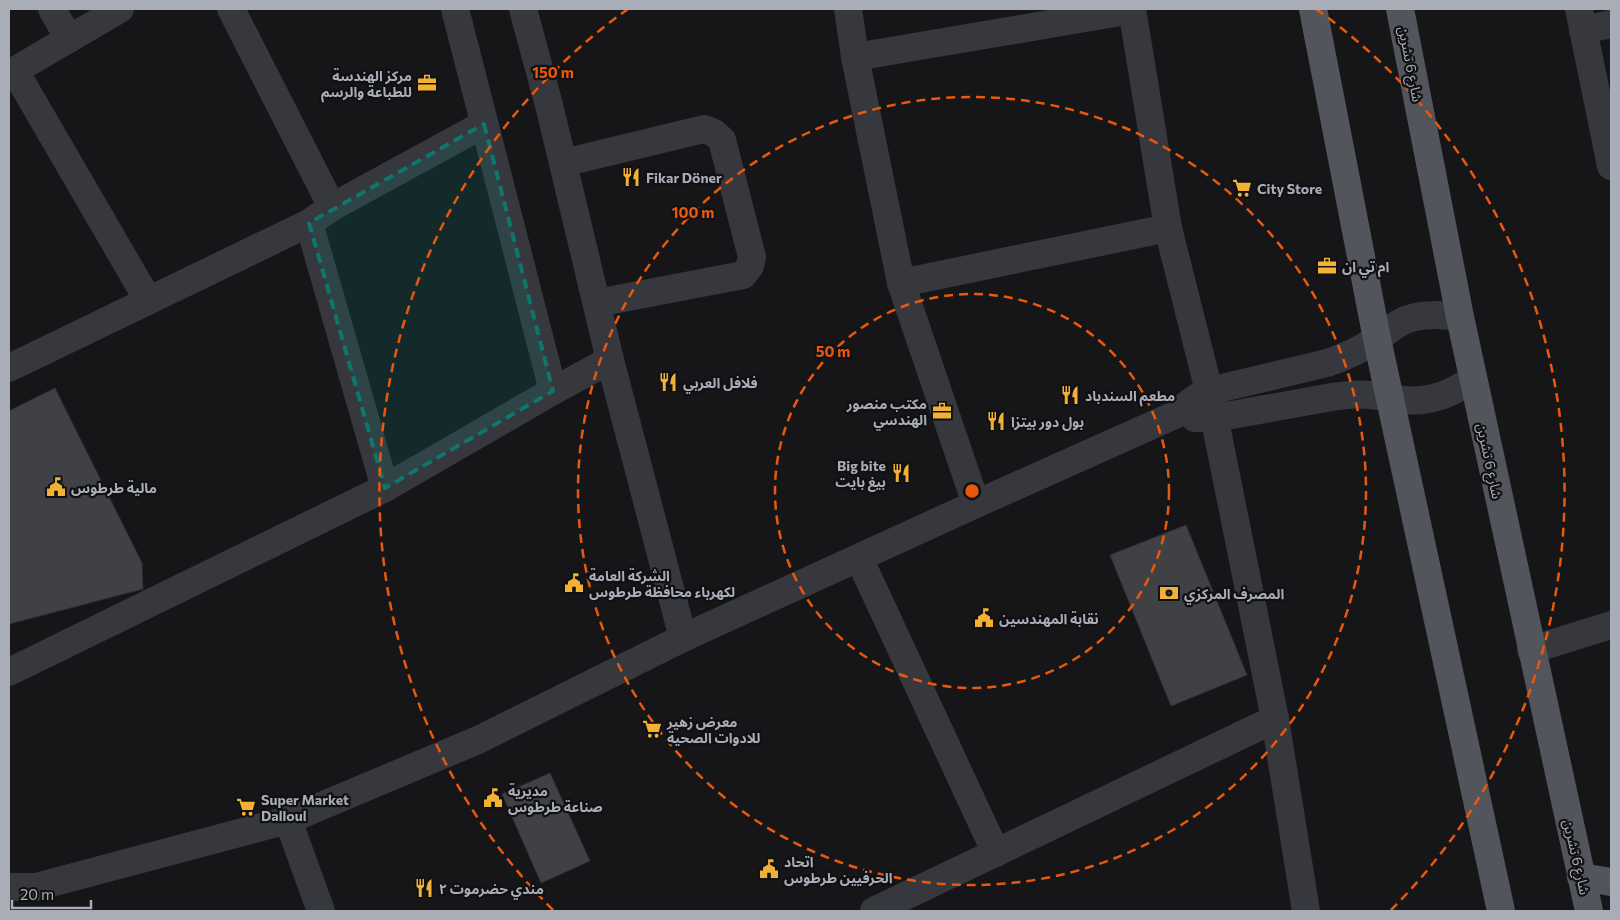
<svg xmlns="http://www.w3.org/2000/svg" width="1620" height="920" viewBox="0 0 1620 920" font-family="Commissioner,'Noto Sans Arabic',sans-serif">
<rect width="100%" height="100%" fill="#161618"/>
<g fill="#404145" stroke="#303034">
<path d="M55 388 142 563 143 589 9 624V411Z"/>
<path d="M1186 525 1247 675 1171 706 1110 555Z"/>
<path d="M550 773 590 861 541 883 502 794Z"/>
</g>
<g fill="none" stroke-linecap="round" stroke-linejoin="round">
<g stroke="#37383d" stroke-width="28">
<path d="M52 9 69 39"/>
<path d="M231 9 332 207"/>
<path d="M455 9 553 391"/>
<path d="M523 9 549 105 610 360 683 638"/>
<path d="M848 9 855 57 901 283 976 504"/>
<path d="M1132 9 1168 228 1209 391 1275 719 1306 911"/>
<path d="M1579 9 1611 166"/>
<path d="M1583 30 1611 24"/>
<path d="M855 57 1132 10"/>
<path d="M15 71 148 300"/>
<path d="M9 74 120 9"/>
<path d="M563 163 704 129 714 133 722 140 752 257 750 266 743 275 597 303"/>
<path d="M309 223 385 488"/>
<path d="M901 283 1168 228"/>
<path d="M9 368 309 223 332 207 484 124"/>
<path d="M1195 418H1215L1332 397C1344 395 1357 394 1370 395 1382 396 1393 398 1404 400 1430 403 1453 393 1473 379"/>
<path d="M859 558 996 853"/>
<path d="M1531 650 1611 625"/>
<path d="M9 672 385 488 553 391 610 360"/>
<path d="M288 820 321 911"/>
<path d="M9 887H36L288 820 478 740 683 638 976 504 1177 414C1187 403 1196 397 1209 391L1327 363C1345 357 1361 350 1376 339 1386 333 1394 325 1405 320 1423 313 1441 315 1460 317"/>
<path d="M874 911 1275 719"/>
</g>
<g stroke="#53555c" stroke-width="28">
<path d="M1313 9 1377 339 1501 911"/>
<path d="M1400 9 1460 317 1589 911"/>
<path d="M1581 877 1611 882"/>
</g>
</g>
<path fill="#0f766e" fill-opacity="0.2" stroke="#0f766e" stroke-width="4" stroke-dasharray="10 6" stroke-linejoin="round" d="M484 124 553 391 385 488 309 223Z"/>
<g fill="none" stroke="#e8590c" stroke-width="2.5" stroke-dasharray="9 6">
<circle cx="972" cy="491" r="197"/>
<circle cx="972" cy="491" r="394"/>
<path d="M553 910A592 592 0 0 1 628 9M1316 9A592 592 0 0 1 1391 910"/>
</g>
<defs>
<g id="office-bare" transform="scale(1.5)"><path d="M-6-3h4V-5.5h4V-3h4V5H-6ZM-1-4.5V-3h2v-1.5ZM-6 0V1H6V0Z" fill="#f2b134" stroke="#111113" stroke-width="2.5" paint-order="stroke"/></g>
<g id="restaurant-bare" transform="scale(1.5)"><path d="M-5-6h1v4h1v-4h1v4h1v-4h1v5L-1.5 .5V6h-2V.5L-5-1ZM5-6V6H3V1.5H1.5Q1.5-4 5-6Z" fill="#f2b134" stroke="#111113" stroke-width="2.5" paint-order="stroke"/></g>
<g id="supermarket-bare" transform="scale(1.5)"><path d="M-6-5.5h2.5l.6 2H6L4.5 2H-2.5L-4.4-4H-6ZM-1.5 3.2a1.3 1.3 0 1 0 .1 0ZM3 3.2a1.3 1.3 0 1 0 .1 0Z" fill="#f2b134" stroke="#111113" stroke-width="2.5" paint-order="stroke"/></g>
<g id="civic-bare" transform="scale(1.5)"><path d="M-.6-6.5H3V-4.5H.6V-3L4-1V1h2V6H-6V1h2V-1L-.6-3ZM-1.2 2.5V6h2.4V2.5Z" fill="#f2b134" stroke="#111113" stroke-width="2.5" paint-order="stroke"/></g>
<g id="bank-bare" transform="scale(1.5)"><path d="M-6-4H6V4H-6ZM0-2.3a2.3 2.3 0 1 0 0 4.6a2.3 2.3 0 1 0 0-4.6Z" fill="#f2b134" stroke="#111113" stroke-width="2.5" paint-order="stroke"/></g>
</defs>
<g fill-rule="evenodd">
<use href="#office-bare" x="427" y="83"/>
<use href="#restaurant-bare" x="631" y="177"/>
<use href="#supermarket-bare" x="1242" y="188"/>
<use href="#office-bare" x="1327" y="266"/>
<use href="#restaurant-bare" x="668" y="382"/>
<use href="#restaurant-bare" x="1070" y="395"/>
<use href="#office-bare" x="942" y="411"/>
<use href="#restaurant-bare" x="996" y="421"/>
<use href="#restaurant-bare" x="901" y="473"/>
<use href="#civic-bare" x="56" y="487"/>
<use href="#civic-bare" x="574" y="583"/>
<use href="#bank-bare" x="1169" y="593"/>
<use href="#civic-bare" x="984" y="618"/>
<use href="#supermarket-bare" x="652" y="729"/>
<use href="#civic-bare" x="493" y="798"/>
<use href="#supermarket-bare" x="246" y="807"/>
<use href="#civic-bare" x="769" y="869"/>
<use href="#restaurant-bare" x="424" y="888"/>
</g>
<g text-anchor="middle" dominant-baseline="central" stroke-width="4.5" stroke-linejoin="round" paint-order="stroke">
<g font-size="14" fill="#a8adb8" stroke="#111113">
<text transform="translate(1411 64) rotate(79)">شارع 6 تشرين</text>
<text transform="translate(1490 461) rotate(78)">شارع 6 تشرين</text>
<text transform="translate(1577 857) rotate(77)">شارع 6 تشرين</text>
</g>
<g font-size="14" font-weight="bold" fill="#a8adb8" stroke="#111113" text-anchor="start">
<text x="412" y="75" text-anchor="end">مركز الهندسة<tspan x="412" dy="16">للطباعة والرسم</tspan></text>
<text x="646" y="177">Fikar Döner</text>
<text x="1257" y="188">City Store</text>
<text x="1342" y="266">ام تي ان</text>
<text x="683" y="382">فلافل العربي</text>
<text x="1085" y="395">مطعم السندباد</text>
<text x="927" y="403" text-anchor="end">مكتب منصور<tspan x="927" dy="16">الهندسي</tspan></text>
<text x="1011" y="421">بول دور بيتزا</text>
<text x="886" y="465" text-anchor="end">Big bite<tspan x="886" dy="16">بيغ بايت</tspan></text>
<text x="71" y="487">مالية طرطوس</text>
<text x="589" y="575">الشركة العامة<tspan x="589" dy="16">لكهرباء محافظة طرطوس</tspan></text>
<text x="1184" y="593">المصرف المركزي</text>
<text x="999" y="618">نقابة المهندسين</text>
<text x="667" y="721">معرض زهير<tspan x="667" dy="16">للادوات الصحية</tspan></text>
<text x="508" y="790">مديرية<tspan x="508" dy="16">صناعة طرطوس</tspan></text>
<text x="261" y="799">Super Market<tspan x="261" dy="16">Dalloul</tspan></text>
<text x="784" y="861">اتحاد<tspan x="784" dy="16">الحرفيين طرطوس</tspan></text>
<text x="439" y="888">مندي حضرموت ٢</text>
</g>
</g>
<circle cx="972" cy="491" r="8" fill="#e8590c" stroke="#111113" stroke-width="2.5"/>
<g font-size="15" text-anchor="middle" font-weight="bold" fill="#e8590c" stroke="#111113" stroke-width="4.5" stroke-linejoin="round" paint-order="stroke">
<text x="553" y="78">150 m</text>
<text x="693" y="218">100 m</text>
<text x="833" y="357">50 m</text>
</g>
<rect width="1620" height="920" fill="none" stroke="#a8adb8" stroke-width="20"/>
<path d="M12 900v8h79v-8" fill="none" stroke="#a8adb8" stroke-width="2.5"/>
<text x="20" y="900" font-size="15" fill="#a8adb8" stroke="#111113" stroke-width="4" paint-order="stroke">20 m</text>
</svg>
